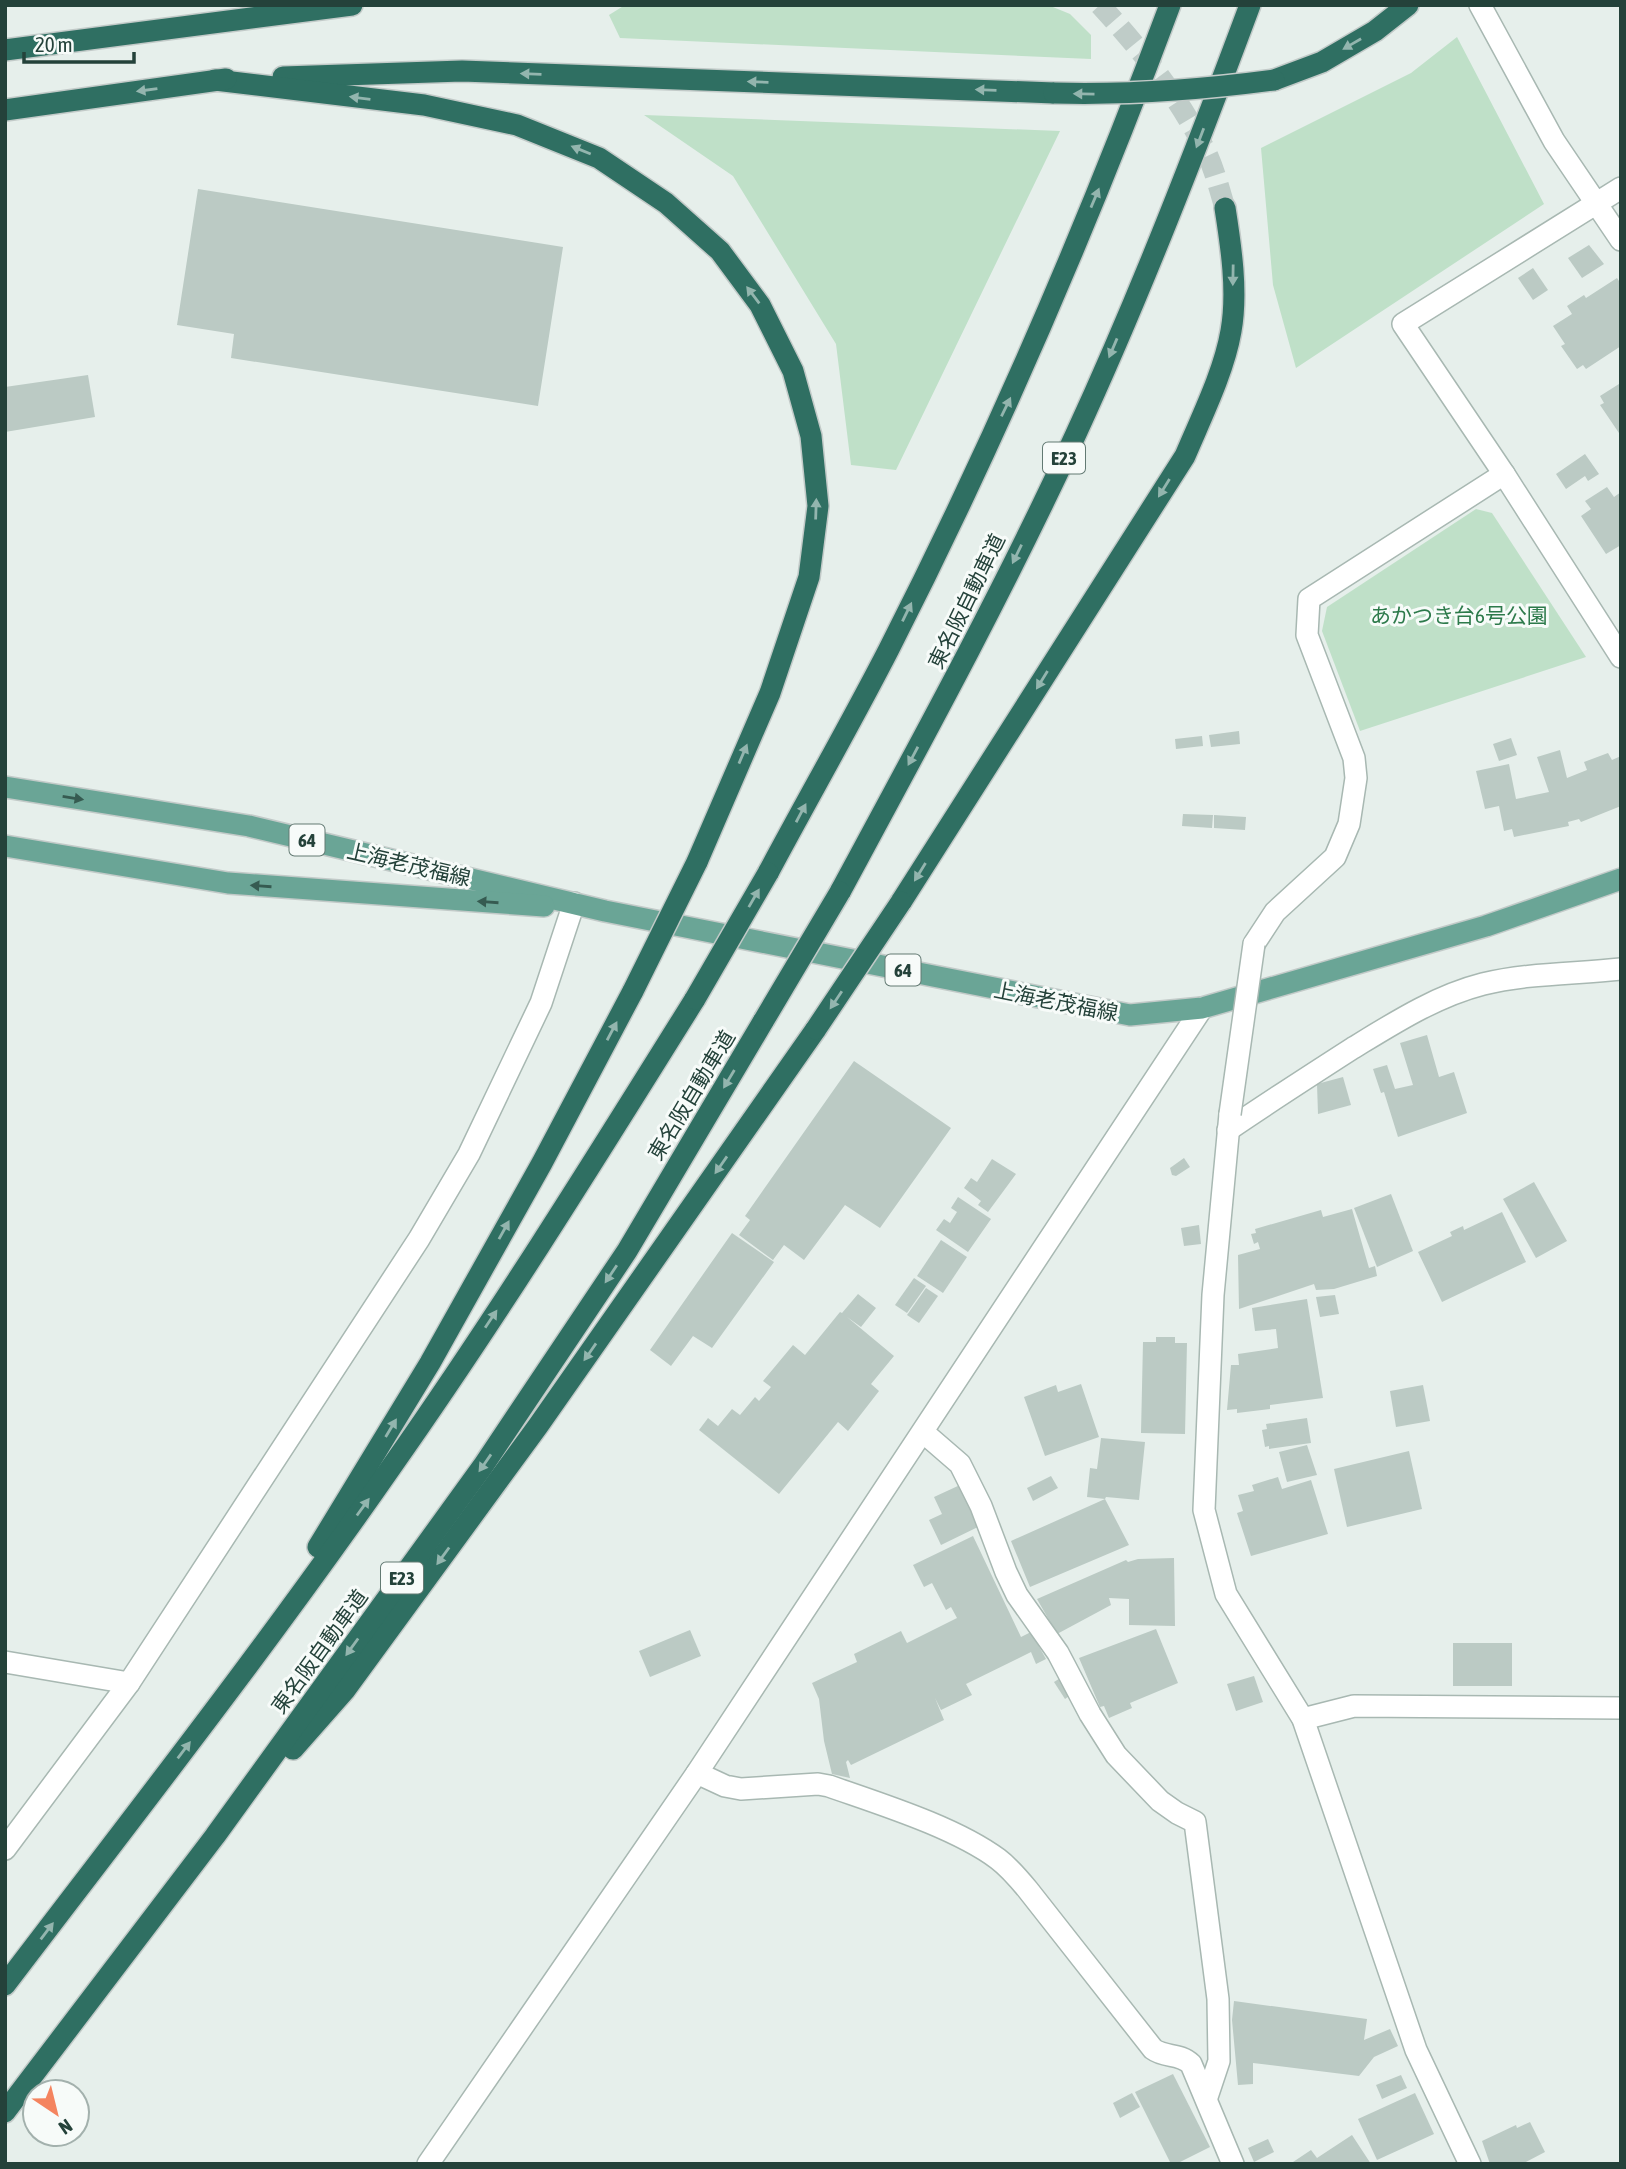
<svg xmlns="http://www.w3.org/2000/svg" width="1626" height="2169" viewBox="0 0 1626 2169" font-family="'Asap Condensed','Noto Sans JP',sans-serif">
<rect width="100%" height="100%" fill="#e6efeb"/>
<g fill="#bfe0c8">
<path d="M625 5H1048L1070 14 1091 35V59L620 38 609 15Z"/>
<path d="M1457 37 1544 204 1296 368 1273 285 1261 148 1411 73Z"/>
<path d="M644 115 1060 131 896 470 851 465 836 344 733 176Z"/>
<path d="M1476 509 1492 513 1586 657 1360 731 1322 631 1327 607Z"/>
</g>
<g fill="#bbcac4">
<path d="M198 189 563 247 538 406 231 358 234 334 177 325Z"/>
<path d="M1589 245 1604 264 1582 278 1568 258Z"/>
<path d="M1533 268 1548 290 1533 300 1518 278Z"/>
<path d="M1617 278 1621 284V346L1586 369 1583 365 1577 369 1561 346 1565 344 1553 326 1572 314 1567 306 1584 295 1586 298Z"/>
<path d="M88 375 95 417 5 432V387Z"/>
<path d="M1619 384 1621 387V436L1600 405 1604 403 1600 396Z"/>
<path d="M1585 454 1599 474 1588 481 1585 476 1566 489 1556 474Z"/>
<path d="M1607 487 1614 497 1621 492V545L1606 554 1581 516 1591 509 1585 501Z"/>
<path d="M1239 731 1240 744 1211 747 1209 735Z"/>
<path d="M1202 736 1203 746 1176 749 1175 739Z"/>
<path d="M1511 738 1517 755 1499 761 1493 744Z"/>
<path d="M1560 750 1567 778 1587 770 1584 762 1608 753 1612 760 1621 756V806L1581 822 1579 819 1568 822 1569 826 1514 837 1512 829 1504 831 1499 806 1485 809 1476 771 1509 764 1516 799 1549 792 1537 757Z"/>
<path d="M1183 814 1213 815 1212 828 1182 826Z"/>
<path d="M1214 815 1246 817 1245 830 1214 828Z"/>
<path d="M1427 1035 1439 1077 1454 1072 1467 1113 1398 1137 1384 1092 1381 1093 1373 1069 1387 1065 1395 1089 1413 1085 1400 1043Z"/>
<path d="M854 1061 951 1128 880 1228 845 1205 804 1260 784 1245 773 1260 739 1235 750 1220 745 1216Z"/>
<path d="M1343 1077 1351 1105 1318 1114 1317 1084Z"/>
<path d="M1184 1158 1190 1167 1176 1176 1172 1175 1170 1168Z"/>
<path d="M992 1159 1016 1174 988 1212 978 1205 981 1201 964 1188 971 1178 977 1182Z"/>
<path d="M1534 1182 1567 1241 1536 1258 1503 1199Z"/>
<path d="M1391 1194 1413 1251 1377 1267 1354 1208Z"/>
<path d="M958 1197 991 1219 968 1252 936 1230 944 1219 950 1223 957 1212 951 1208Z"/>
<path d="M1352 1209 1369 1268 1375 1266 1377 1276 1334 1289 1316 1290 1314 1284 1239 1309 1238 1255 1260 1249 1258 1242 1254 1244 1251 1234 1256 1233 1255 1229 1321 1210 1323 1217Z"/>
<path d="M1502 1212 1526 1262 1442 1302 1418 1252 1452 1236 1450 1232 1463 1226 1464 1230Z"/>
<path d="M1199 1225 1201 1244 1184 1246 1181 1228Z"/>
<path d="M732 1233 774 1262 712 1348 693 1336 671 1366 650 1350Z"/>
<path d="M941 1240 967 1257 943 1293 917 1276Z"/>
<path d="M914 1278 926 1286 907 1313 895 1305Z"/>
<path d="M926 1288 938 1296 919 1323 907 1315Z"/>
<path d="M858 1294 876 1308 861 1327 847 1317 894 1356 871 1384 879 1391 848 1431 838 1422 779 1494 699 1430 708 1418 718 1426 732 1409 740 1415 755 1397 759 1401 771 1387 763 1381 793 1345 805 1355 840 1312 842 1313Z"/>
<path d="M1335 1295 1339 1314 1320 1317 1316 1297Z"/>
<path d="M1307 1299 1323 1398 1270 1405V1409L1237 1413V1409L1227 1410 1231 1365H1239L1238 1354 1278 1348 1276 1329 1255 1331 1252 1308Z"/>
<path d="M1156 1337H1175V1343H1187L1185 1434 1141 1433 1143 1342H1156Z"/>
<path d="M1081 1384 1099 1437 1045 1456 1024 1397 1056 1385 1058 1392Z"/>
<path d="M1423 1385 1430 1421 1396 1427 1390 1391Z"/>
<path d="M1307 1418 1311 1443 1269 1449V1446L1265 1447 1262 1430 1267 1429 1266 1424Z"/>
<path d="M1101 1438 1145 1442 1139 1500 1106 1497 1105 1499 1129 1545 1030 1587 1011 1541 1105 1499 1087 1497 1090 1468 1097 1469Z"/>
<path d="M1307 1445 1317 1475 1287 1482 1279 1452Z"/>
<path d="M1409 1451 1422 1509 1347 1527 1334 1469Z"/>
<path d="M1051 1476 1058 1488 1033 1501 1027 1488Z"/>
<path d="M1278 1477 1282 1489 1311 1480 1328 1534 1251 1556 1237 1513 1243 1511 1238 1495 1254 1491 1252 1485Z"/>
<path d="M960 1485 980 1526 941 1545 929 1520 942 1514 934 1497Z"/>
<path d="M973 1536 1021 1637 1031 1632 1046 1659 1036 1664 1031 1652 966 1684 972 1695 941 1710 935 1698 944 1720 851 1765 848 1760 846 1762 850 1778 832 1774 824 1741 819 1699 812 1683 857 1662 854 1654 901 1631 907 1643 957 1618 951 1607 946 1610 932 1583 924 1587 913 1565Z"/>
<path d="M1174 1558 1175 1626 1129 1625V1599L1109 1598 1111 1605 1057 1634 1037 1599 1126 1560 1128 1562 1138 1559Z"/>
<path d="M1156 1629 1178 1683 1130 1703 1132 1708 1109 1718 1104 1706 1100 1707 1079 1658Z"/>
<path d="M690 1630 701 1656 650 1677 639 1651Z"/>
<rect x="1453" y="1643" width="59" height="43"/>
<path d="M1254 1676 1263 1702 1236 1711 1227 1684Z"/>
<path d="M1062 1677 1072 1694 1065 1699 1054 1682Z"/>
<path d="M1234 2001 1367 2019 1364 2040 1390 2029 1398 2046 1374 2057 1359 2076 1253 2063V2084L1238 2085 1232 2020Z"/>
<path d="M1173 2074 1210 2147 1176 2164H1171L1135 2092Z"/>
<path d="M1401 2075 1407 2088 1382 2099 1376 2085Z"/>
<path d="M1132 2093 1140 2107 1120 2118 1113 2103Z"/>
<path d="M1415 2093 1434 2134 1377 2160 1358 2119Z"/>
<path d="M1530 2122 1545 2152 1522 2164H1490L1482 2141 1516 2125 1517 2128Z"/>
<path d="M1352 2135 1371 2164H1290L1311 2150 1317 2158Z"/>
<path d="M1268 2139 1274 2152 1254 2162 1248 2148Z"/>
</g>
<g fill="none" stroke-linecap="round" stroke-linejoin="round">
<path stroke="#bfccc8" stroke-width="21" stroke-dasharray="21 10" stroke-linecap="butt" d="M1100 5C1142 51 1181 99 1208 156 1215 172 1220 191 1225 208"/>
<g stroke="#a8b8b2" stroke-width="24">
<g id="minor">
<path d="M1480 5 1554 141 1621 240"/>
<path d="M1621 188 1403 324 1504 474 1621 657"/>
<path d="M1254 944 1275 912 1335 857 1349 824 1356 778 1354 758 1307 635 1309 599 1504 474"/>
<path d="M1230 1114 1213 1295 1204 1510 1226 1594 1303 1719 1416 2050 1470 2164"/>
<path d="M1228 1130C1269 1102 1311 1075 1353 1048 1394 1023 1436 996 1483 984 1528 973 1575 974 1621 969"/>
<path d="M923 1432 960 1464 981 1506 1006 1572 1017 1595 1058 1653 1090 1714 1116 1755 1160 1801 1177 1813 1195 1822 1218 1999 1219 2061 1207 2097"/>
<path d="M1303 1719 1354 1706 1621 1708"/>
<path d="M697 1773 725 1786 741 1789 818 1784 829 1786C880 1804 955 1827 998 1859 1010 1868 1019 1879 1028 1890L1153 2049C1165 2058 1180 2053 1191 2064L1233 2164"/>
</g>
</g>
<g stroke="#a8b8b2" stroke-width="24">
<g id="tertiary">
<path d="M5 1662 129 1683"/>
<path d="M5 1849 129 1683 419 1239 469 1154 541 1003 574 903"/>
<path d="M428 2164 697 1773 1202 1008"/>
</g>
</g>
<g stroke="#c2cac8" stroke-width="24">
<g id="primary">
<path d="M5 787 249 826 605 911 1130 1015 1202 1008 1486 926 1621 879"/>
<path d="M5 846 228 883 544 906"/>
</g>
</g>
<g stroke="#c2cac8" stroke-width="24">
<g id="motorway">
<path d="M5 50 352 5"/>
<path d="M283 77 462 71 1054 93"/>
<path d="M215 80 424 105 517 125 599 158 666 203 720 251 760 305 793 371 811 436 818 506 809 577 770 693 697 862"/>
<path d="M1274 80 1322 62 1375 31 1408 5"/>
<path d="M5 110 226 79"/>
<path d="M768 873C808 798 850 725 889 649 995 441 1088 225 1170 5"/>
<path d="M840 892C921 742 1003 592 1075 436 1140 295 1196 150 1250 5"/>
<path d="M901 902 1185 456C1201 418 1224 372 1231 331 1238 292 1231 246 1225 208"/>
<path d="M318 1547 430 1363 542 1163 633 991"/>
<path d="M293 1749 345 1690 538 1426 816 1029"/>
<path d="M5 1985C136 1813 269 1643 392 1466 499 1314 597 1156 695 999"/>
<path d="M5 2112 215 1836 483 1466 627 1251 764 1020"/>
</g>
</g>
<use href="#minor" stroke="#fff" stroke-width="21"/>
<use href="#tertiary" stroke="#fff" stroke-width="21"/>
<use href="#primary" stroke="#6aa596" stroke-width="21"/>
<use href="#motorway" stroke="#2f6f62" stroke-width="21"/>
<g stroke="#a8b8b2" stroke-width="24" stroke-linecap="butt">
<path id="minor-bridge" d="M1230 1114 1254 944"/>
</g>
<g stroke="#c2cac8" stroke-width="24" stroke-linecap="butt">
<g id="motorway-bridge">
<path d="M1054 93C1129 95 1199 90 1274 80"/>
<path d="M633 991 697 862"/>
<path d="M695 999 768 873"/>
<path d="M764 1020 840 892"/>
<path d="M816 1029 901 902"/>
</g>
</g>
<use href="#minor-bridge" stroke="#fff" stroke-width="21"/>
<use href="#motorway-bridge" stroke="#2f6f62" stroke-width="21"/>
</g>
<defs><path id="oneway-solid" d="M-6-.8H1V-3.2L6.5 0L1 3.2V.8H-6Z" transform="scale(1.75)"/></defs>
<g fill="#93b5ae">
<use href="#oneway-solid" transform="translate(1352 44) rotate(150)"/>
<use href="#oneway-solid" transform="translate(531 74) rotate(-178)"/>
<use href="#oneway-solid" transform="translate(758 82) rotate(-178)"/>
<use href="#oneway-solid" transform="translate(147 90) rotate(172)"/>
<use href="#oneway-solid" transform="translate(986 90) rotate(-178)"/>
<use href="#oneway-solid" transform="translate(1084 94) rotate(-179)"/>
<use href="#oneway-solid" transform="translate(360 98) rotate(-173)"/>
<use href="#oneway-solid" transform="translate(1200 138) rotate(111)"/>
<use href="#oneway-solid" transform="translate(581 150) rotate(-158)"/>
<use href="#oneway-solid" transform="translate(1095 198) rotate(-67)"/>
<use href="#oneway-solid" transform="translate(1233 275) rotate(91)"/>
<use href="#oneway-solid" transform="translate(753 295) rotate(-127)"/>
<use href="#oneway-solid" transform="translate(1113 348) rotate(113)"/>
<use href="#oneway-solid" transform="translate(1006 407) rotate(-64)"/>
<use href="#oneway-solid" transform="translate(1164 488) rotate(122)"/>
<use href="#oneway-solid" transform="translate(816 509) rotate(-88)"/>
<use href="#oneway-solid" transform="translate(1017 554) rotate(116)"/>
<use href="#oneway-solid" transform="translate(907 612) rotate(-64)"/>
<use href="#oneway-solid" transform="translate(1042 680) rotate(122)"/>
<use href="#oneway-solid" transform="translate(743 754) rotate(-67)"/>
<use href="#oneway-solid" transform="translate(913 756) rotate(118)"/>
<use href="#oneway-solid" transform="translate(801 813) rotate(-62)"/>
<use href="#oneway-solid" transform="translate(920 872) rotate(122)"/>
<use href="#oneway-solid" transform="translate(754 898) rotate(-60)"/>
<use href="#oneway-solid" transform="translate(836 1000) rotate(124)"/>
<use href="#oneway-solid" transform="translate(612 1031) rotate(-62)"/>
<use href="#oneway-solid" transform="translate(729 1079) rotate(121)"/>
<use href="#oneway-solid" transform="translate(721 1165) rotate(125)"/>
<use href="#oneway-solid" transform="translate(504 1230) rotate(-61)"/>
<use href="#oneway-solid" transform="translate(611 1274) rotate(124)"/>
<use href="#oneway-solid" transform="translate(491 1319) rotate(-56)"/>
<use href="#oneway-solid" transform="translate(590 1352) rotate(125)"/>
<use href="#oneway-solid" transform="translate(391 1428) rotate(-59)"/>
<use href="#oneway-solid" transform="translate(485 1463) rotate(125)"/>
<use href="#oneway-solid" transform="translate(363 1507) rotate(-54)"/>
<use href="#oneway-solid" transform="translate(443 1556) rotate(126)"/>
<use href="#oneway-solid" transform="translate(352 1647) rotate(126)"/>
<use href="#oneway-solid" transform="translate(184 1750) rotate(-53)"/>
<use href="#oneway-solid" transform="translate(47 1931) rotate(-53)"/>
</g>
<g fill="#365b51">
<use href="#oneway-solid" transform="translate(73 798) rotate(9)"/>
<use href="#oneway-solid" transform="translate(261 886) rotate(-176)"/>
<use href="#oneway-solid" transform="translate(488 902) rotate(-176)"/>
</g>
<g text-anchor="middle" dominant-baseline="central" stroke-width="6" stroke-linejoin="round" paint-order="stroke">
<g fill="#f7fbf9" stroke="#637a73" stroke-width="2">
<rect x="1043" y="442.5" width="42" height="31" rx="5"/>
<rect x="289.5" y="824.5" width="35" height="31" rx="5"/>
<rect x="885.5" y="954.5" width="35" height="31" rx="5"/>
<rect x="381" y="1562.5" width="42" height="31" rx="5"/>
</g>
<g font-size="19" font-weight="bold" fill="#24423a">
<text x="1064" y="458">E23</text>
<text x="307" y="840">64</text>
<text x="903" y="970">64</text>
<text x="402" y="1578">E23</text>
</g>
<g font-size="21" fill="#24423a" stroke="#f7fbf9">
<text transform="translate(966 601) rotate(-64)">東名阪自動車道</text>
<text transform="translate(409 864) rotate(13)">上海老茂福線</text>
<text transform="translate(1056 1001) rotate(11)">上海老茂福線</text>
<text transform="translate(691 1095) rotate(-59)">東名阪自動車道</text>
<text transform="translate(319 1651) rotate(-54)">東名阪自動車道</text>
</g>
<g font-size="21" fill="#2d7a4b" stroke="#f7fbf9">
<text x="1459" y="615">あかつき台6号公園</text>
</g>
</g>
<rect width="1626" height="2169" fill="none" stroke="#24423a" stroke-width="14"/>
<g transform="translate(56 2113) rotate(145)"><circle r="33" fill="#f7fbf9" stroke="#a3b1ad" stroke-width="2"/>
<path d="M0-5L12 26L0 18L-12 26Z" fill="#f4845f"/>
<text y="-10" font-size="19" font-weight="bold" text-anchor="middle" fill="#24423a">N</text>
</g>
<path d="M24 52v10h110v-10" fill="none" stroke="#24423a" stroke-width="3.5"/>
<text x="35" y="52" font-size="21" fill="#24423a" stroke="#f7fbf9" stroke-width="5" paint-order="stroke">20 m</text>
</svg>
